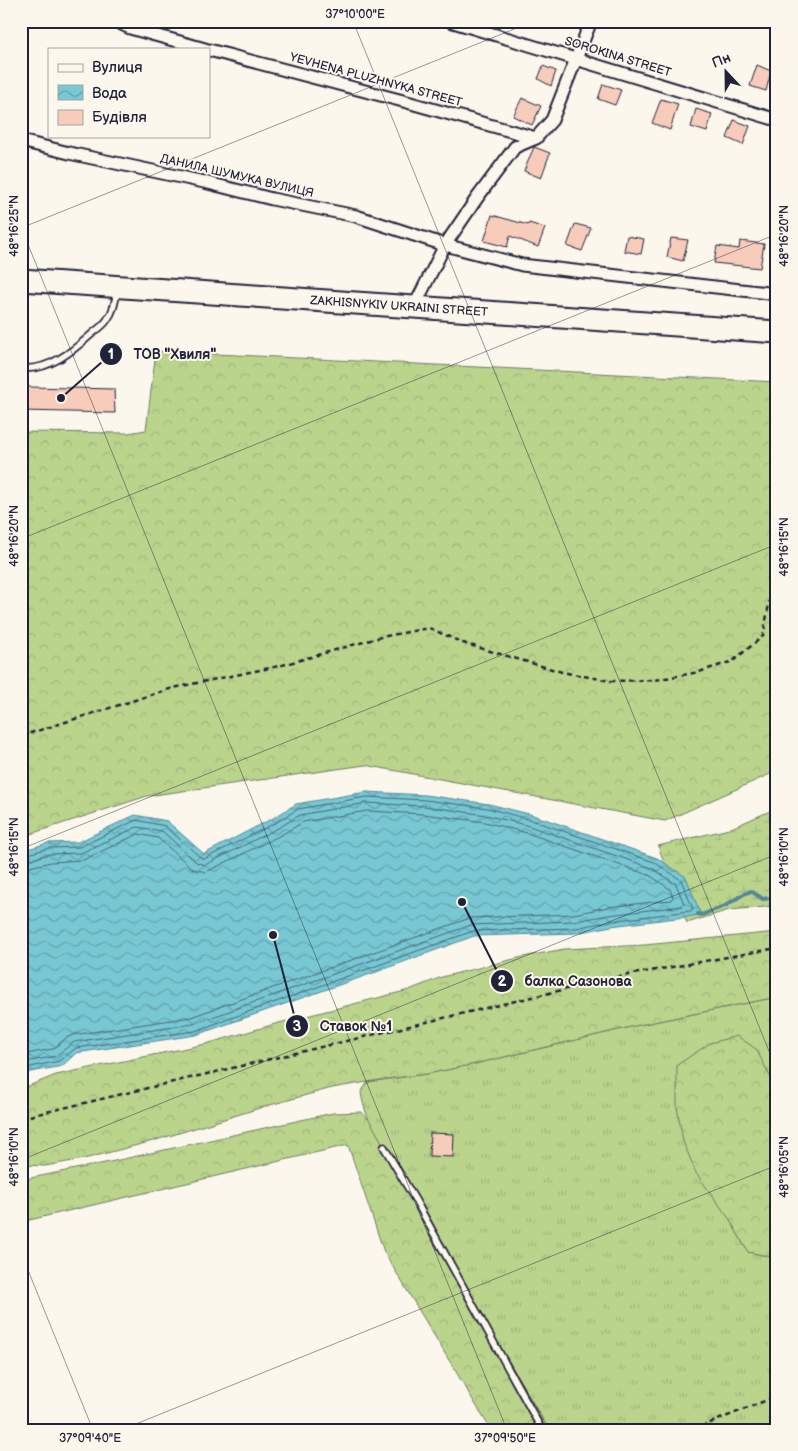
<svg xmlns="http://www.w3.org/2000/svg" width="798" height="1451" viewBox="0 0 798 1451" font-family="'Balsamiq Sans',sans-serif">
<defs>
<pattern id="grass-tufts" width="24" height="20" patternUnits="userSpaceOnUse" patternTransform="scale(1.25)"><rect width="24" height="20" fill="#bad48c"/><path d="M3 7l-1-3M5 7V3M7 7l1-3M15 17l-1-3M17 17v-4M19 17l1-3" fill="none" stroke="#a0b67a"/></pattern>
<pattern id="forest-crowns" width="20" height="18" patternUnits="userSpaceOnUse" patternTransform="scale(1.25)"><rect width="20" height="18" fill="#bad48c"/><path d="M2 6a3 3 0 1 1 6 0M12 15a3 3 0 1 1 6 0" fill="none" stroke="#a0b67a"/></pattern>
<pattern id="wetland-marsh" width="20" height="14" patternUnits="userSpaceOnUse" patternTransform="scale(1.25)"><rect width="20" height="14" fill="#bad48c"/><path d="M1 5h8M5 5V1M11 12h8M15 12V8" fill="none" stroke="#a0b67a"/></pattern>
<pattern id="water-waves" width="16" height="10" patternUnits="userSpaceOnUse" patternTransform="scale(1.25)"><rect width="16" height="10" fill="#78c8d4"/><path d="M0 5q4-4 8 0t8 0" fill="none" stroke="#62a2ad"/></pattern>
</defs>
<rect width="100%" height="100%" fill="#fbf7ec"/>
<filter id="ink" filterUnits="userSpaceOnUse"><feTurbulence type="fractalNoise" baseFrequency=".02" numOctaves="2"/><feDisplacementMap in="SourceGraphic" scale="10" xChannelSelector="R" yChannelSelector="G"/><feConvolveMatrix kernelMatrix="1 2 1 2 8 2 1 2 1" color-interpolation-filters="sRGB"/></filter>
<g filter="url(#ink)">
<path fill="url(#grass-tufts)" stroke="#6e7b64" d="M777 997V1090L767 1071 730 1220 748 1252 777 1258V1430H549C502 1350 455 1271 409 1190 393 1163 364 1122 361 1092L368 1082 427 1074 475 1064 639 1025Z"/>
<g fill="url(#forest-crowns)" stroke="#6e7b64">
<path d="M156 351 777 382V771L665 821 365 765 147 796 21 837V432L128 433 146 430Z"/>
<path d="M777 932V997L639 1025 475 1064 427 1074 385 1079 332 1088 263 1107 153 1141 84 1159 45 1166 24 1165 21 1163V1089L56 1075 206 1044 275 1024 409 990 442 977 518 958 564 949 645 945Z"/>
<path d="M737 1036 756 1049 777 1090V1258L748 1252 730 1220 696 1173 683 1141 677 1107V1065L710 1043Z"/>
<path d="M362 1112 370 1121 472 1302 549 1430H491L384 1252 348 1145 21 1222V1180L110 1162 333 1113Z"/>
</g>
<path fill="url(#wetland-marsh)" stroke="#6e7b64" d="M777 808V906L729 910 687 923 658 846 729 829Z"/>
<path fill="url(#water-waves)" stroke="#568697" d="M366 792 425 795 489 804 533 815 657 858 686 877 701 915 611 926 577 933 474 936 379 971 196 1035 76 1053 62 1066 21 1074V851L48 843 78 842 135 815 167 821 204 854 275 817 296 804Z"/>
<g fill="none" stroke-linecap="round" stroke-linejoin="round">
<g stroke="#446478" stroke-width="1">
<path d="M21 856 49 848 80 847 136 820 165 826 200 857 204 859 277 822 298 809 366 797 425 800 487 808 531 820 654 862 681 880 693 909 690 911 610 921 576 928 473 931 195 1031 76 1048 59 1061 21 1069"/>
<path d="M21 862 50 854 81 853 137 827 162 831 196 862 205 865 280 827 300 815 366 803 424 806 486 815 529 826 652 868 676 884 684 904 682 906 609 915 575 921 471 925 193 1024 74 1042 56 1056 21 1063"/>
<path d="M21 869 51 862 83 860 138 834 158 838 193 869 206 872 283 834 303 822 367 811 423 814 485 822 527 833 649 875 670 889 673 897 671 900 608 907 574 914 470 918 191 1017 73 1035 66 1038 53 1049 21 1055"/>
</g>
<path stroke="#568697" stroke-width="4" d="M698 914 701 915 725 906 742 895 751 891 763 899 777 897"/>
</g>
<g fill="#f8ccba" stroke="#22223b">
<path d="M757 65 771 71 766 91 750 86Z"/>
<path d="M543 66 556 71 551 86 538 79Z"/>
<path d="M603 84 621 90 615 105 598 99Z"/>
<path d="M522 98 541 106 532 125 513 116Z"/>
<path d="M661 99 678 104 670 130 652 123Z"/>
<path d="M696 109 712 114 707 132 691 127Z"/>
<path d="M734 120 750 126 743 145 727 138Z"/>
<path d="M534 147 550 153 541 178 524 171Z"/>
<path d="M492 215 528 225 529 223 545 228 538 247 510 236 507 247 484 241Z"/>
<path d="M575 224 591 228 582 251 567 246Z"/>
<path d="M627 236 644 239 641 254 624 251Z"/>
<path d="M671 238 688 240 683 261 667 257Z"/>
<path d="M740 241 764 244 760 268 714 263 717 246 739 249Z"/>
<path d="M21 386 30 387 114 389 115 413 21 411Z"/>
<path d="M430 1133 454 1134 453 1157 429 1156Z"/>
</g>
<g fill="none" stroke-linecap="round" stroke-linejoin="round">
<g stroke="#22223b" stroke-width="9">
<g id="lane">
<path d="M21 368C48 372 74 350 93 333 98 329 104 325 107 320 114 311 115 301 117 291"/>
<path d="M384 1147 417 1203 542 1430"/>
</g>
</g>
<g stroke="#22223b" stroke-width="15">
<g id="street">
<path d="M115 21 130 28 205 49"/>
<path d="M450 21 777 120"/>
<path d="M209 50 407 102 536 138"/>
<path d="M21 141 69 153 204 182 272 199 356 216 445 245 522 265 777 294"/>
<path d="M414 307 445 245 477 198 515 147 536 138 552 120 591 21"/>
</g>
</g>
<g stroke="#22223b" stroke-width="25">
<g id="highway">
<path id="s1" d="M21 280 777 332"/>
</g>
</g>
<g stroke="#22223b" stroke-width="2.5" stroke-dasharray="5 4" stroke-linecap="butt">
<path d="M21 736 173 688 279 666 381 637 429 628 463 643 524 661 562 672 611 681 655 680 699 672 733 661 763 636 777 562"/>
<path d="M21 1118 617 977 777 948"/>
<path d="M693 1430 777 1396"/>
</g>
<use href="#lane" stroke="#fbf7ec" stroke-width="5.5"/>
<use href="#street" stroke="#fbf7ec" stroke-width="11"/>
<use href="#highway" stroke="#fbf7ec" stroke-width="21"/>
</g>
</g>
<path fill="none" stroke="#22223b" stroke-width="1" stroke-opacity="0.45" d="M353 21 777 1071M767 21 777 45M21 227 507 1430M21 228 534 21M21 539 777 234M21 849 777 544M21 1160 777 854M21 1253 93 1430M121 1430 777 1165"/>
<g text-anchor="middle" dominant-baseline="central" stroke-width="4" stroke-linejoin="round" paint-order="stroke">
<g font-size="12" fill="#22223b" stroke="#fbf7ec">
<text transform="translate(618 57) rotate(17)">SOROKINA STREET</text>
<text transform="translate(376 80) rotate(15)">YEVHENA PLUZHNYKA STREET</text>
<text transform="translate(237 176) rotate(13)">ДАНИЛА ШУМУКА ВУЛИЦЯ</text>
<text stroke="none"><textPath href="#s1" startOffset="379">ZAKHISNYKIV UKRAINI STREET</textPath></text>
</g>
</g>
<path fill="none" stroke="#22223b" stroke-width="2" d="M61 398L111 354M462 902L502 981M273 935L297 1026"/>
<g fill="#22223b" stroke="#fbf7ec" stroke-width="2">
<circle cx="61" cy="398" r="5"/>
<circle cx="462" cy="902" r="5"/>
<circle cx="273" cy="935" r="5"/>
<circle cx="111" cy="354" r="12"/>
<circle cx="502" cy="981" r="12"/>
<circle cx="297" cy="1026" r="12"/>
</g>
<g font-size="15" text-anchor="middle" font-weight="bold" fill="#fff">
<text x="111" y="359">1</text>
<text x="502" y="986">2</text>
<text x="297" y="1031">3</text>
</g>
<g font-size="14" text-anchor="middle" font-weight="bold" fill="#22223b" stroke="#fbf7ec" stroke-width="4" stroke-linejoin="round" paint-order="stroke">
<text x="175" y="359">ТОВ "Хвиля"</text>
<text x="578" y="986">балка Сазонова</text>
<text x="356" y="1031">Ставок №1</text>
</g>
<rect width="798" height="1451" fill="none" stroke="#fbf7ec" stroke-width="55"/>
<rect x="48" y="48" width="162" height="90" fill="#fbf7ec" stroke="#a4a2a5"/>
<rect x="58" y="64" width="25" height="8" fill="#fbf7ec" stroke="#a4a2a5"/>
<text x="92" y="72" font-size="15" fill="#22223b">Вулиця</text>
<rect x="58" y="85" width="25" height="15" fill="url(#water-waves)" stroke="#a4a2a5"/>
<text x="92" y="98" font-size="15" fill="#22223b">Вода</text>
<rect x="58" y="110" width="25" height="15" fill="#f8ccba" stroke="#a4a2a5"/>
<text x="92" y="122" font-size="15" fill="#22223b">Будівля</text>
<g transform="translate(726 72) rotate(338)" stroke="#fbf7ec" stroke-width="4" paint-order="stroke">
<path d="M0-4L9 19L0 12L-9 19Z" fill="#22223b"/>
<text y="-8" font-size="14" font-weight="bold" text-anchor="middle" fill="#22223b">Пн</text>
</g>
<rect x="28" y="28" width="742" height="1396" fill="none" stroke="#22223b" stroke-width="2"/>
<g font-size="12" text-anchor="middle" fill="#22223b">
<text x="355" y="18">37°10'00"E</text>
<text transform="translate(14 226) rotate(-90)" y="4">48°16'25"N</text>
<text transform="translate(784 236) rotate(-90)" y="4">48°16'20"N</text>
<text transform="translate(14 536) rotate(-90)" y="4">48°16'20"N</text>
<text transform="translate(784 547) rotate(-90)" y="4">48°16'15"N</text>
<text transform="translate(14 847) rotate(-90)" y="4">48°16'15"N</text>
<text transform="translate(784 857) rotate(-90)" y="4">48°16'10"N</text>
<text transform="translate(14 1157) rotate(-90)" y="4">48°16'10"N</text>
<text transform="translate(784 1167) rotate(-90)" y="4">48°16'05"N</text>
<text x="90" y="1442">37°09'40"E</text>
<text x="505" y="1442">37°09'50"E</text>
</g>
</svg>
